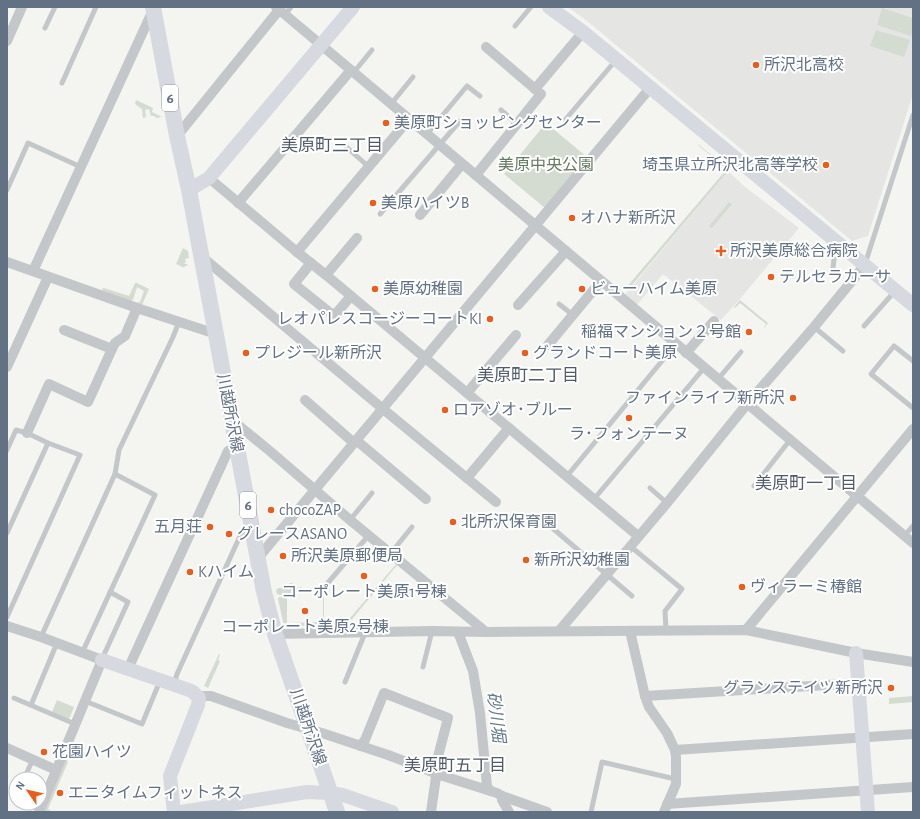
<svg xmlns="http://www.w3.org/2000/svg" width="920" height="819" viewBox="0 0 920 819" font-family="'Alegreya Sans','Noto Sans JP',sans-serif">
<rect width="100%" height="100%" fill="#f4f5f0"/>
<g fill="#e5e6e4">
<path d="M568 7H913V94L868 236 852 241 587 21Z"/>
<path d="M728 171 744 186 799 228 740 299 721 320 663 274 637 305 625 295Z"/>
</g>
<g fill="#d4dcd1" fill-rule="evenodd">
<path d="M882 8 913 18V29L911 36 877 25Z"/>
<path d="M876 30 910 40 904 57 870 46Z"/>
<path d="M136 100 153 108 152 112 162 117 156 118 155 116H151L149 109 145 110 146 117 143 118 142 109 135 104Z"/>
<path d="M546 123 587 157 545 208 504 174Z"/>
<path d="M698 144 729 170 627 291 625 289 726 170 723 166 698 145Z"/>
<path d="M729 202 732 204 713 227 711 228 709 226Z"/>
<path d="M183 248 188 251 189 258 185 259 186 262 184 263 188 265 187 266H184L185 268 176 264Z"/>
<path d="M135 283H137L149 289 142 305 139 303 136 305 102 290 103 288H104L129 296ZM137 287 144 291 140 302H139L136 303 131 301 133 300Z"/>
<path d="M740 300 768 323 764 328V327L766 324 740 303 735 308 734 307Z"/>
<path d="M397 563 398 564 348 624H345Z"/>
<path d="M290 583H292L298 588 301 587 303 588 304 591 279 595 277 594 276 590C278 587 282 588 285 589Z"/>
<path d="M323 596H324V623H331L332 621H334L333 625 284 626 278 599 279 597H285L287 599V623L323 622Z"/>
<path d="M219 654 220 655 218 660 220 661 208 688 204 686Z"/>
<path d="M913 696V702L889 704V698Z"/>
<path d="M57 700 74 707 70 717 68 719 52 712Z"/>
<path d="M72 744H74L67 761 68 762 48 809 50 810 49 812H43Z"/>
</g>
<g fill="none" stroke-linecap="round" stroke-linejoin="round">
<g stroke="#c4c7ca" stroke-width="5">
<path d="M285 15 291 7"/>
<path d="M515 26 531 7"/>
<path d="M45 28 55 7"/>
<path d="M354 72 372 50"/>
<path d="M62 83 96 7"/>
<path d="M391 104 413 77"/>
<path d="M501 110 517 124"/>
<path d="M565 120 616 60"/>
<path d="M427 134 467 86 480 96"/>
<path d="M343 144 369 167"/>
<path d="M7 190 28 143 81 167"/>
<path d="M380 214 460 121"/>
<path d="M865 264 913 115"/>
<path d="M833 268 834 259 842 248"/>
<path d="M559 304 573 315"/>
<path d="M864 326 895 291"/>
<path d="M814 327 843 351"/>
<path d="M913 361 894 346 871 374 913 408"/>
<path d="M718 379 741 352"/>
<path d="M7 450 16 430 27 433 48 443 80 455 7 617"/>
<path d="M567 476 676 344"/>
<path d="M754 486 790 440"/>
<path d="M650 488 667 503"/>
<path d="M594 499 704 368"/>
<path d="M350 520 372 493"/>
<path d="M543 520 632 596"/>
<path d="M7 533 48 443"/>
<path d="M904 536 913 526"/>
<path d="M630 546 682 589 665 611 666 630"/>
<path d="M391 553 412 527"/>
<path d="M320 592 369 535"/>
<path d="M41 637 115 474 119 450 173 337 179 322"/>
<path d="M82 653 155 495 115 474"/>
<path d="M102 659 128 602 110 592"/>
<path d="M423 667 432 631"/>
<path d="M345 682 365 633"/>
<path d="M174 684 177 674 241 534 251 528"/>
<path d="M14 698 75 724"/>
<path d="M85 701 142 724 160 681"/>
<path d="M31 705 57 643"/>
<path d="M24 779 33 759"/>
<path d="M591 812 602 762 671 778H676"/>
</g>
<g stroke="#c4c7ca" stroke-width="10">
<path d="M276 7 913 543"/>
<path d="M7 41 22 7"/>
<path d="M535 89 583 32"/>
<path d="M177 136 279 10"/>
<path d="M476 175 541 94 486 47"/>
<path d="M209 178 297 252 326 275 638 536"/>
<path d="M238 203 351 70"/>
<path d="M420 215 462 164"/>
<path d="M297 252 409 119"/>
<path d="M201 256 383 409 496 502"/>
<path d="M7 262 137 308 216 334"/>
<path d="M311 263 294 284 334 316 351 296"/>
<path d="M33 271 153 10"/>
<path d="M326 275 357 238"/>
<path d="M518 305 566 251"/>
<path d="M548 345 601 281"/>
<path d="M112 349 115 343 125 336 137 308"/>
<path d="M686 353 714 321"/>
<path d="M7 367 48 277"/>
<path d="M467 393 516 335"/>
<path d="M305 400 354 443"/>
<path d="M232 420 271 452 350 520 486 632"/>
<path d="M27 433 49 384 88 402 112 349 64 330"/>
<path d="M356 440 426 499"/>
<path d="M467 478 509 428"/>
<path d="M258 558 650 88"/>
<path d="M7 626 41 637 102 660 39 812"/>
<path d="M746 630 913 429"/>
<path d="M559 631 667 503 747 404 814 327 865 265"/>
<path d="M630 631 645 696 649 707 667 733 675 750 676 757V784L664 812"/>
<path d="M458 632 473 671 480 713 487 786 490 791"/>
<path d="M275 634 432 631 486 632 746 630 856 653 913 662"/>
<path d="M128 669 228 451 237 449"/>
<path d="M197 696H211L287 723 322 733 388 755 443 776 497 793 502 796 547 812"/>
<path d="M645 696 859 683"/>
<path d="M360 746 365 740 384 693 448 718 434 772 436 777 431 812"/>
<path d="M7 748 56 770"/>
<path d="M675 750 913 734"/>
<path d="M502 796V800L509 812"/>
<path d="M667 804 913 787"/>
</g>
<g stroke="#d6d9df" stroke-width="14">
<path d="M549 7 583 32 617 60 913 305"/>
<path d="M189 190 209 178 353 7"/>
<path d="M856 653 868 812"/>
<path d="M102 660 189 690 193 692 199 698 198 705 170 776 174 812"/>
<path d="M181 812 307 792 330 793 343 795 392 812"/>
</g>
<path stroke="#d6d9df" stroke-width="16" d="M153 7 177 136 189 190 264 592 275 634 337 812"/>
</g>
<g fill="#ea5e1b" stroke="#fff" stroke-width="1.5">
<circle cx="756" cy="65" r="4"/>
<circle cx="386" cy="123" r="4"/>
<circle cx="826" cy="165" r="4"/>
<circle cx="373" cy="203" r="4"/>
<circle cx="572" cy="218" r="4"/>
<path d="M719 245h4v4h4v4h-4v4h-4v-4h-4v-4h4z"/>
<circle cx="771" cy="277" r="4"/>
<circle cx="375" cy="289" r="4"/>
<circle cx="582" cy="289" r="4"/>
<circle cx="490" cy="319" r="4"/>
<circle cx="749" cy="332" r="4"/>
<circle cx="246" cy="353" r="4"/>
<circle cx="525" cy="353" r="4"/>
<circle cx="793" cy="398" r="4"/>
<circle cx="445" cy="410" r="4"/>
<circle cx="629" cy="418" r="4"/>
<circle cx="271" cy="510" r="4"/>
<circle cx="453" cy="522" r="4"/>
<circle cx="210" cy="527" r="4"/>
<circle cx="229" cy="534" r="4"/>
<circle cx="283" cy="556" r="4"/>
<circle cx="526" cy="560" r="4"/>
<circle cx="190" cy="572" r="4"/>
<circle cx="364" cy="576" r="4"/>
<circle cx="742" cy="587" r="4"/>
<circle cx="305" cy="611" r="4"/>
<circle cx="891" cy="688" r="4"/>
<circle cx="44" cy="752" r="4"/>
<circle cx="60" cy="793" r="4"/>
</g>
<g text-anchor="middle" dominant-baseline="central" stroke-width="4" stroke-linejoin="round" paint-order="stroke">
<g fill="#fff" stroke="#919ca8" stroke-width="1">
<rect x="162" y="85" width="16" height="26" rx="3"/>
<rect x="240" y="492" width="16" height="26" rx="3"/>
</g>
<g font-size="15" font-weight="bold" fill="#627183">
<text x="170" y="98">6</text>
<text x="248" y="505">6</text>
</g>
<g font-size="16" fill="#627183" stroke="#fff" text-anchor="start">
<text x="764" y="65">所沢北高校</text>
<text x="394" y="123">美原町ショッピングセンター</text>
<text x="818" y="165" text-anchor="end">埼玉県立所沢北高等学校</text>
<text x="381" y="203">美原ハイツB</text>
<text x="580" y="218">オハナ新所沢</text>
<text x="730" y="251">所沢美原総合病院</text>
<text x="779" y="277">テルセラカーサ</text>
<text x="383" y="289">美原幼稚園</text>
<text x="590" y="289">ビューハイム美原</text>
<text x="482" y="319" text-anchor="end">レオパレスコージーコートKI</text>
<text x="741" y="332" text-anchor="end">稲福マンション２号館</text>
<text x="254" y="353">プレジール新所沢</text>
<text x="533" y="353">グランドコート美原</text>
<text x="785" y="398" text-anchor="end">ファインライフ新所沢</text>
<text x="453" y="410">ロアゾオ･ブルー</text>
<text x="629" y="434" text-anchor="middle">ラ･フォンテーヌ</text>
<text x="279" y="510">chocoZAP</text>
<text x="461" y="522">北所沢保育園</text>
<text x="202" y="527" text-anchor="end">五月荘</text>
<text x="237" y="534">グレースASANO</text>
<text x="291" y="556">所沢美原郵便局</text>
<text x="534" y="560">新所沢幼稚園</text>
<text x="198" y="572">Kハイム</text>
<text x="750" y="587">ヴィラーミ椿館</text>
<text x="364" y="592" text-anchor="middle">コーポレート美原1号棟</text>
<text x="305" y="627" text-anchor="middle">コーポレート美原2号棟</text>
<text x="883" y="688" text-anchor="end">グランステイツ新所沢</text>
<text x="52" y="752">花園ハイツ</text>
<text x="68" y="793">エニタイムフィットネス</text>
</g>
<g font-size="16" fill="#647a61" stroke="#fff">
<text x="546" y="165">美原中央公園</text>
</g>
<g font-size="16" fill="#627183" stroke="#fff">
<text transform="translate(230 413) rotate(79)">川越所沢線</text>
<text transform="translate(308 727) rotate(71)">川越所沢線</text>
</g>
<g font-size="17" fill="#505b67" stroke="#fff">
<text x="332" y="145">美原町三丁目</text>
<text x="528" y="375">美原町二丁目</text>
<text x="806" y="483">美原町一丁目</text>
<text x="455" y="765">美原町五丁目</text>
</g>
<g font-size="17" font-style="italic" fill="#637a87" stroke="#fff">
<text transform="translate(496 717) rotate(83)">砂川堀</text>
</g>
</g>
<rect width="920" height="819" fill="none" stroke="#627183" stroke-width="16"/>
<g transform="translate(28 791) rotate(304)"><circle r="19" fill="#ffffff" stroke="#c0c6cd"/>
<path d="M0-3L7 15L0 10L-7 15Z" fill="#ea5e1b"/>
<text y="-6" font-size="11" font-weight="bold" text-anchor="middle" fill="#627183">N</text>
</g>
</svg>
